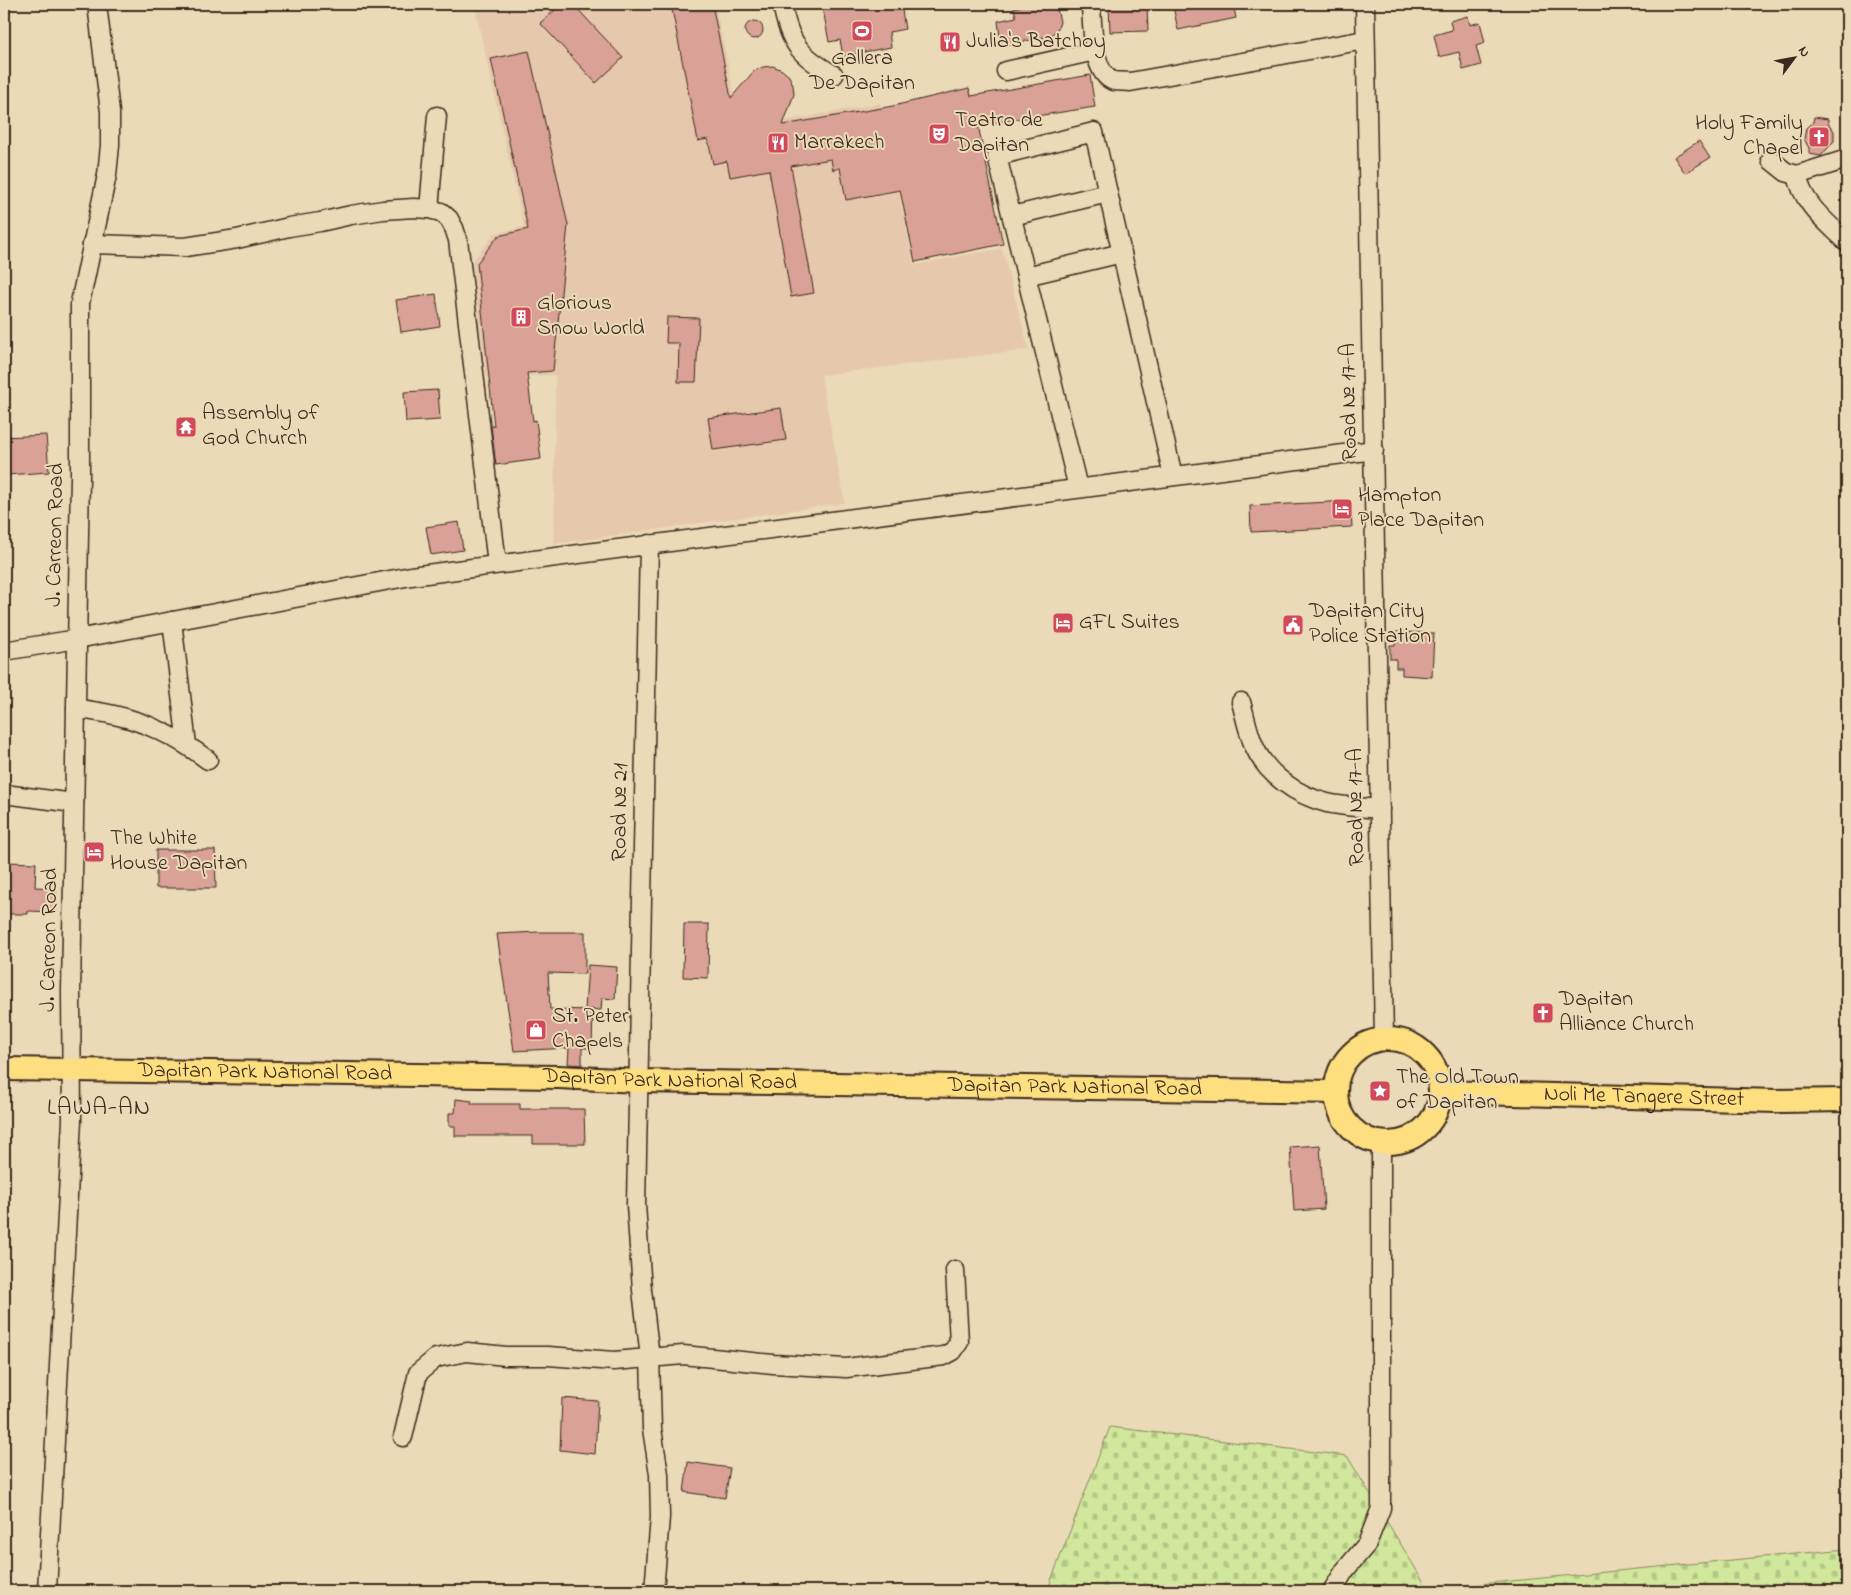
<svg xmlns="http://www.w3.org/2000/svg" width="1851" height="1595" viewBox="0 0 1851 1595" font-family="'Indie Flower',sans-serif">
<defs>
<pattern id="cemetery-stones" width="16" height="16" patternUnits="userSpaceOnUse" patternTransform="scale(1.25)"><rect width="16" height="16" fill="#d1e79c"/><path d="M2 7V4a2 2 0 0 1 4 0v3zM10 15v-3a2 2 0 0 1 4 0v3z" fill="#b4c686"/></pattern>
</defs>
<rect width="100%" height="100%" fill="#ebdab7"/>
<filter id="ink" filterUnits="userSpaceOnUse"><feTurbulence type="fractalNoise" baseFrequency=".02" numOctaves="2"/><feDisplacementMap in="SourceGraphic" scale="10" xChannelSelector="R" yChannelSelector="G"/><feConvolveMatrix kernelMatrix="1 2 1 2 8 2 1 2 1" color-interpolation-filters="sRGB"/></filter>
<g filter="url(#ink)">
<path fill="#e6c9ad" d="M474 4H715L742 129 880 103 914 265 1002 248 1029 350 821 375 845 503 554 544 555 375 486 377 472 262 495 233 524 227Z"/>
<path fill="url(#cemetery-stones)" stroke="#86885d" d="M1110 1427 1347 1456 1428 1589 1847 1549V1591H1047Z"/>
<g fill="#daa196" stroke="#3b2a1e">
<path d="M562 4H573L623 58 596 83 540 23Z"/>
<path d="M671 4H712L731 98 754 71 763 67 773 66 782 70 789 76 793 85 794 94 783 125 893 106 969 88 971 96 1090 75 1095 107 978 125 1003 244 915 262 900 190 846 200 840 168 833 170 831 159 791 166 814 293 791 297 769 170 730 177 727 161 713 164 708 139 698 141Z"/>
<path d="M822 4H901L905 29 889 32 891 47 843 56 840 40 829 42Z"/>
<path d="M1022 4H1056L1060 22 1058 28 1051 36 1001 46 998 21 1016 17 1014 8 1022 6Z"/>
<path d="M1109 4H1147L1148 31 1110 32Z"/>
<path d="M1183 4H1233L1236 18 1178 30 1173 6Z"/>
<path d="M1468 16 1470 25 1480 22 1485 43 1476 46 1481 65 1463 70 1459 52 1439 57 1434 35 1452 30 1450 21Z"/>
<circle cx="754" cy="30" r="9"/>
<path d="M529 51 568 225 553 371 527 373 533 421 536 420 541 459 496 465 491 426H494L477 263 498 236 528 229 491 59Z"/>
<path d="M1814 117 1828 119V123L1834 131V141L1821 156 1809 154V148L1804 139 1806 128 1813 122Z"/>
<path d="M1699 141 1710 158 1685 173 1674 157Z"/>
<path d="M436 294 440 326 401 332 396 300Z"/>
<path d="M667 317 699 318 696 382H678L679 343H666Z"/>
<path d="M438 390 440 420 406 422 404 392Z"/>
<path d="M781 408 786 440 713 450 708 418Z"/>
<path d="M46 435 49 472 7 475 4 437Z"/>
<path d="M1350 501 1352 527 1251 532 1250 506Z"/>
<path d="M459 522 463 550 431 555 426 527Z"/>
<path d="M1396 632 1434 633 1432 677 1402 675V668H1396V659H1390V645H1395Z"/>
<path d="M156 850H215L216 888H156Z"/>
<path d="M6 862 36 863 35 887 56 888V912L28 911V914H4Z"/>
<path d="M684 924H709L708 978 683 977Z"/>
<path d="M539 932H585V974L548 973 550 1009 593 1010 592 1048H582V1065L568 1064 569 1048 514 1051 497 934Z"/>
<path d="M588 965 617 967 615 999 602 998 601 1010 585 1009Z"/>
<path d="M456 1099 472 1101 471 1104H520V1109H584L585 1144H533V1136H455V1126H449V1113H455Z"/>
<path d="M1320 1145 1324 1209 1294 1211 1290 1147Z"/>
<path d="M562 1398 598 1401 595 1454 560 1450Z"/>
<path d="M688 1462 730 1468 725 1498 684 1492Z"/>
</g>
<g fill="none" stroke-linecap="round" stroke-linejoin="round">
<g stroke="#3b2a1e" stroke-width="21">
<g id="minor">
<path d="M782 4C789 43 800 56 834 75"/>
<path d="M1091 4C1092 23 1092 75 1114 81 1119 82 1125 81 1130 82L1365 40"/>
<path d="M1365 4 1384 1039"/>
<path d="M1006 71 1095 51"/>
<path d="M1771 160 1786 172 1797 175 1847 159"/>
<path d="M1797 175C1803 205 1827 222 1847 242"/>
<path d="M429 209 437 116"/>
<path d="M1012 216 1108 193"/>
<path d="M92 244 185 247 237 239 289 227 320 222 351 215 383 210 414 208 429 209 441 212 449 219 454 228 458 240 497 564"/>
<path d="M1026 276 1122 253"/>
<path d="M1078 488 997 156 1094 132 1173 476"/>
<path d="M649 544 636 1205 642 1290 650 1357 652 1429 659 1474 660 1517 654 1591"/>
<path d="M172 621 187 745"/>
<path d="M4 651 77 639 411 576 1374 450"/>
<path d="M1241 702C1245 716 1248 732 1254 746 1267 775 1296 795 1327 803 1344 807 1363 807 1380 809"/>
<path d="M76 708C89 711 102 712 114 715 147 722 181 740 208 760"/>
<path d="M4 794 74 803"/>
<path d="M403 1437 418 1373 436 1358 467 1352 506 1356H548L614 1361 683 1355 773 1364 846 1368 944 1356 953 1351 959 1342 955 1270"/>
<path d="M47 1591 72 1120 71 992 80 476V303L107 175 110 145V112L97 4"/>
<path d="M1332 1591 1345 1570 1367 1544 1381 1508V1143"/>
</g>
</g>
<g stroke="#3b2a1e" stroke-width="26">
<g id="major">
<circle cx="1388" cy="1091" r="52"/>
<path id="s1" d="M4 1069 559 1077 638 1081 1336 1092"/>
<path id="s2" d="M1440 1092 1777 1101 1847 1100"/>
</g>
</g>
<use href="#minor" stroke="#ebdab7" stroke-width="18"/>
<use href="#major" stroke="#fedf80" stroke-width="22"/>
</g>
</g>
<defs>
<g id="stadium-square" transform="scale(1.125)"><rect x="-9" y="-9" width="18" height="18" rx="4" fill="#d1495b" stroke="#ebdab7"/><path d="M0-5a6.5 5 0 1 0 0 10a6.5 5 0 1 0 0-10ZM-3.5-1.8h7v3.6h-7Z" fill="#fff"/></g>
<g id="restaurant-square" transform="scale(1.125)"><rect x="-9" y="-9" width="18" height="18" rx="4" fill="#d1495b" stroke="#ebdab7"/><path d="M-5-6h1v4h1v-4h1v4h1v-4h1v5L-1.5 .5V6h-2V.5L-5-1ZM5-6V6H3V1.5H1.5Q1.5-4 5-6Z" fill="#fff"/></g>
<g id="theatre-square" transform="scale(1.125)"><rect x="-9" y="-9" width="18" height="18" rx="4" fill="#d1495b" stroke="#ebdab7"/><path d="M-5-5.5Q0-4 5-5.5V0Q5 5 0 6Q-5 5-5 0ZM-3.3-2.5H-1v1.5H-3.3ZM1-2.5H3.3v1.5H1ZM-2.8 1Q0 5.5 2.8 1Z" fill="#fff"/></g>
<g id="church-square" transform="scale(1.125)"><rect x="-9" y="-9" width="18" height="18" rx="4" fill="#d1495b" stroke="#ebdab7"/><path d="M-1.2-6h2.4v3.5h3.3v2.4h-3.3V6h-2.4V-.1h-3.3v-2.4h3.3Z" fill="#fff"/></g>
<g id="building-square" transform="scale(1.125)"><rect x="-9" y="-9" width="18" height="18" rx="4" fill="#d1495b" stroke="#ebdab7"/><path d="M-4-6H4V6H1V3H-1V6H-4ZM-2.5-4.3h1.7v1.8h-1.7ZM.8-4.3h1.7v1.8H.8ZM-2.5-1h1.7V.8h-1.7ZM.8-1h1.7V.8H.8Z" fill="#fff"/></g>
<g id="temple-square" transform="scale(1.125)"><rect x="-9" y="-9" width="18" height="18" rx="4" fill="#d1495b" stroke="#ebdab7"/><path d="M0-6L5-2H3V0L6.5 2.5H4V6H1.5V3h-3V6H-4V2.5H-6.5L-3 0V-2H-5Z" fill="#fff"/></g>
<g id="hotel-square" transform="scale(1.125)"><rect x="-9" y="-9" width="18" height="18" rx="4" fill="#d1495b" stroke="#ebdab7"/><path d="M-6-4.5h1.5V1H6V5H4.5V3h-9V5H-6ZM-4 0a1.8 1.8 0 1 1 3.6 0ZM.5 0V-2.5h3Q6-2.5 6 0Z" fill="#fff"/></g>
<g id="civic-square" transform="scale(1.125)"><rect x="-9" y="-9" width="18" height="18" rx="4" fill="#d1495b" stroke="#ebdab7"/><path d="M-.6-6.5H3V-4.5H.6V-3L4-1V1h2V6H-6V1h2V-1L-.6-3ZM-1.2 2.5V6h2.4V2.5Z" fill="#fff"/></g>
<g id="shop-square" transform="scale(1.125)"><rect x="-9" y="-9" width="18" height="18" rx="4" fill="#d1495b" stroke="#ebdab7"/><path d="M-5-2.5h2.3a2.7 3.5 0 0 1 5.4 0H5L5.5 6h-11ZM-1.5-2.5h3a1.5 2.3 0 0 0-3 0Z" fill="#fff"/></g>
<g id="sight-square" transform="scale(1.125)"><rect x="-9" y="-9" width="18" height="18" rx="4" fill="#d1495b" stroke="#ebdab7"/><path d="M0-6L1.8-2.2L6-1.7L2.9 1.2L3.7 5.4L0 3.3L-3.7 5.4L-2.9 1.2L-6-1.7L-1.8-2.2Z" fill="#fff"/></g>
</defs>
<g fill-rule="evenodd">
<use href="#stadium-square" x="862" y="31"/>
<use href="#restaurant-square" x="950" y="42"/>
<use href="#theatre-square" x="939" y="134"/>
<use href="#church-square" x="1819" y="137"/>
<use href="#restaurant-square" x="778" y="143"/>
<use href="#building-square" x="521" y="317"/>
<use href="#temple-square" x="186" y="427"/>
<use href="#hotel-square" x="1342" y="509"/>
<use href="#hotel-square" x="1063" y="623"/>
<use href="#civic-square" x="1293" y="625"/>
<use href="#hotel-square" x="94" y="852"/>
<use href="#church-square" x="1543" y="1013"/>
<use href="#shop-square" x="536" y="1030"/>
<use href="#sight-square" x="1380" y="1091"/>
</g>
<g text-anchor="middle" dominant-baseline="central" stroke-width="4" stroke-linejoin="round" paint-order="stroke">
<g font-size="22" fill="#3b2a1e" stroke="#ebdab7" text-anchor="start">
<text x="966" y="42">Julia's Batchoy</text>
<text x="862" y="59" text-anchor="middle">Gallera<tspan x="862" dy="25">De Dapitan</tspan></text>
<text x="955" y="121">Teatro de<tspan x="955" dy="25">Dapitan</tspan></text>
<text x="1803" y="124" text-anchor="end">Holy Family<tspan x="1803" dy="25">Chapel</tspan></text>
<text x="794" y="143">Marrakech</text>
<text x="537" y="304">Glorious<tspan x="537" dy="25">Snow World</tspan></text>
<text x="202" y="414">Assembly of<tspan x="202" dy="25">God Church</tspan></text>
<text x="1358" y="496">Hampton<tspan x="1358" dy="25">Place Dapitan</tspan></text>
<text x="1309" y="612">Dapitan City<tspan x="1309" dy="25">Police Station</tspan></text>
<text x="1079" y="623">GFL Suites</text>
<text x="110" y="839">The White<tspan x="110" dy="25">House Dapitan</tspan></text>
<text x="1559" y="1000">Dapitan<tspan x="1559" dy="25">Alliance Church</tspan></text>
<text x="552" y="1017">St. Peter<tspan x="552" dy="25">Chapels</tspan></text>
<text x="1396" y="1078">The Old Town<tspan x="1396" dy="25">of Dapitan</tspan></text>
</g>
<g font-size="22" fill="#3b2a1e" stroke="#ebdab7">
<text transform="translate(1350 402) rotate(-91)">Road № 17-A</text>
<text transform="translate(56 535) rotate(-89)">J. Carreon Road</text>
<text transform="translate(1357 807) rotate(-91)">Road № 17-A</text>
<text transform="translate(621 812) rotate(-89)">Road № 21</text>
<text transform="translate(50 940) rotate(-89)">J. Carreon Road</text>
<text stroke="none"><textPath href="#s1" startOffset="261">Dapitan Park National Road</textPath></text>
<text stroke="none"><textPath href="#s1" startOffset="666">Dapitan Park National Road</textPath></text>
<text stroke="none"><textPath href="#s1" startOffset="1071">Dapitan Park National Road</textPath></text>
<text stroke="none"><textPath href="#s2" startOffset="204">Noli Me Tangere Street</textPath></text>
</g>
<g font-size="24" letter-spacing="1" fill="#3b2a1e" stroke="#ebdab7">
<text x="99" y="1108">LAWA-AN</text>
</g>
</g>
<rect width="1851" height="1595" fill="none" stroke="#ebdab7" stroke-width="20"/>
<rect x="10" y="10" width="1831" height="1575" fill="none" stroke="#3b2a1e" stroke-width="2" filter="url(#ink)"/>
<g transform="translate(1794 58) rotate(58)" stroke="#ebdab7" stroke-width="4" paint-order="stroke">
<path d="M0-4L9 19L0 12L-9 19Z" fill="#3b2a1e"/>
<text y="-8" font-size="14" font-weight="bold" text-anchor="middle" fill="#3b2a1e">N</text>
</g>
</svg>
